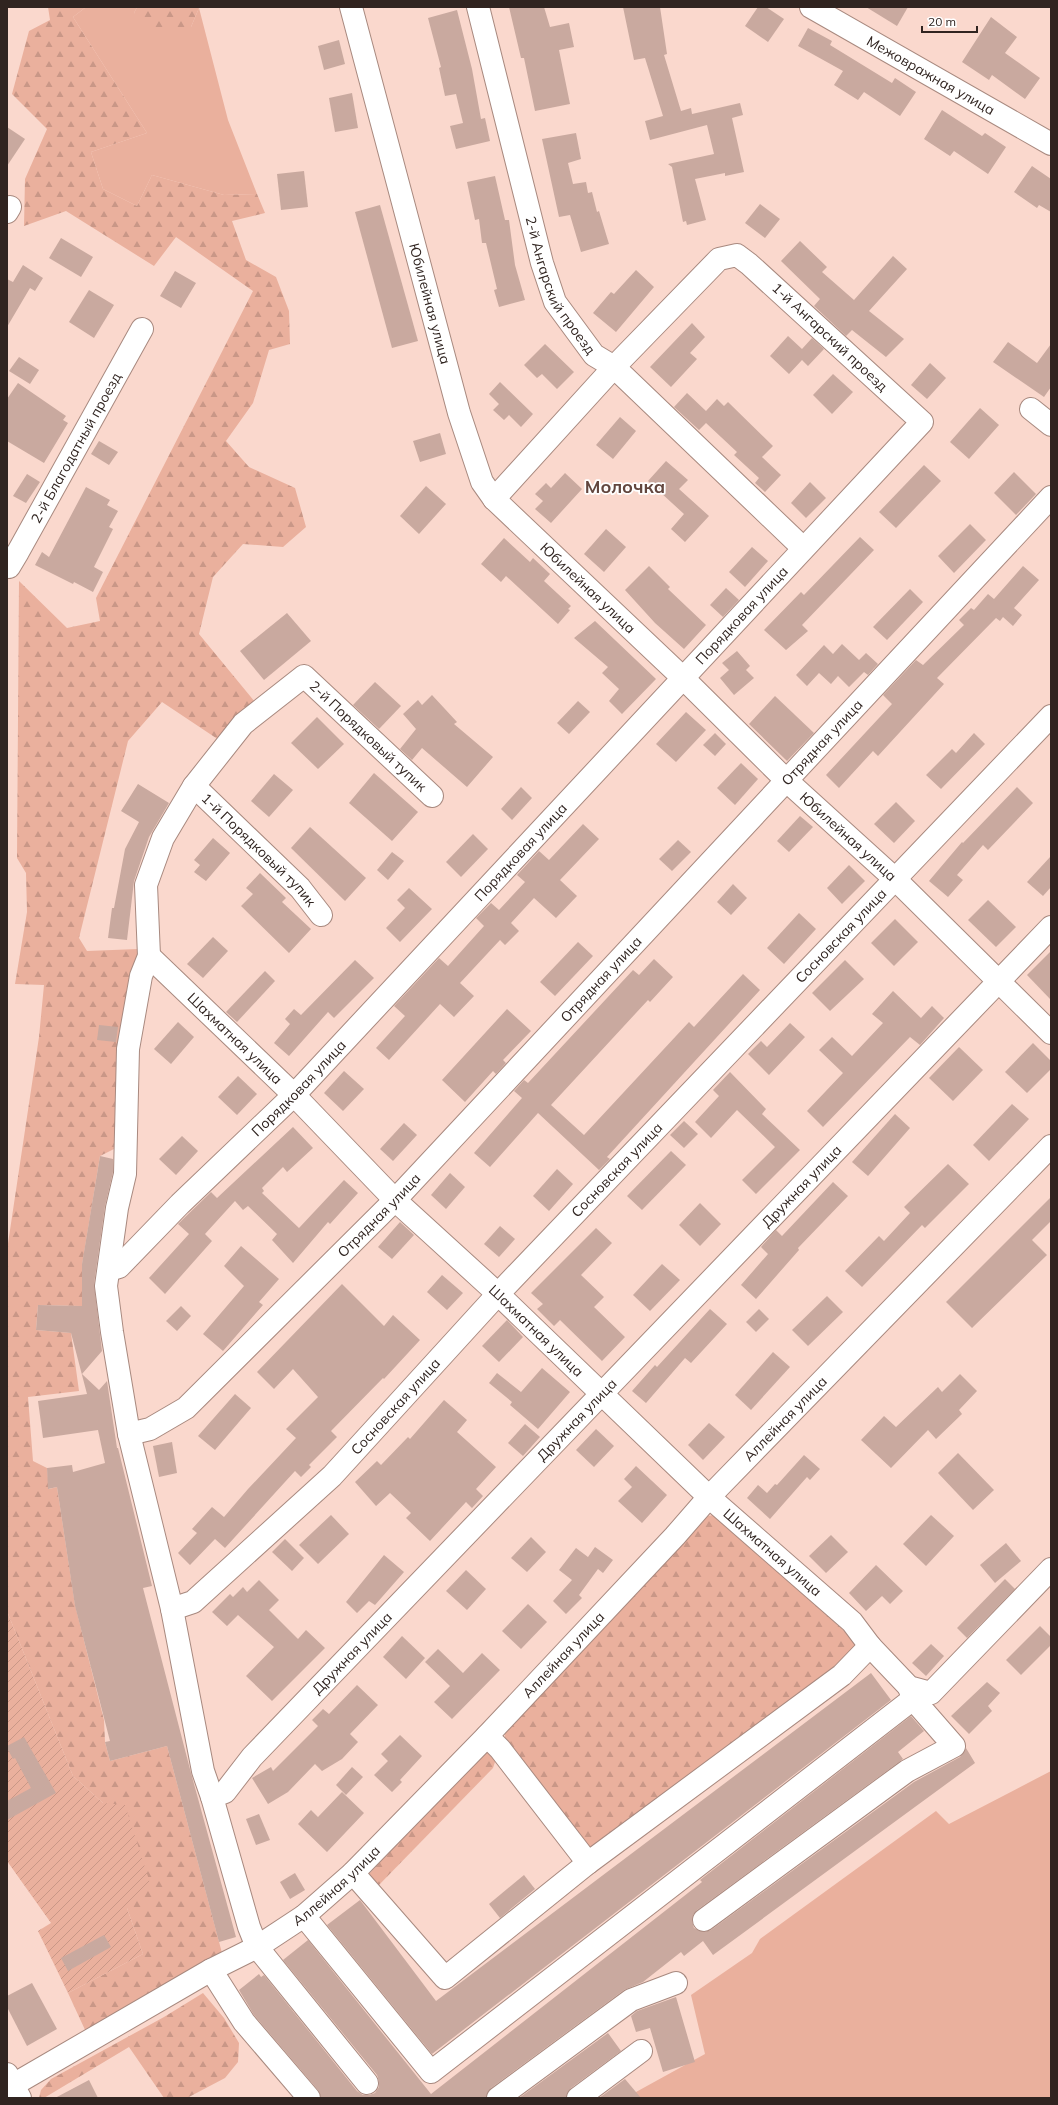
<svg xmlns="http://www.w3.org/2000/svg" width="1058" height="2105" viewBox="0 0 1058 2105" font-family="Mulish,sans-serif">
<defs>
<pattern id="forest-firs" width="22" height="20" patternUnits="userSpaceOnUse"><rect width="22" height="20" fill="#eab09d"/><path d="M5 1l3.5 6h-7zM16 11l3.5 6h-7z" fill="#c99787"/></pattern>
<pattern id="garden-furrows" width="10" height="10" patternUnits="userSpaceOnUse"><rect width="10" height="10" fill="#eab09d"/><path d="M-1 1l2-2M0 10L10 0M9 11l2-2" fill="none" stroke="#c99787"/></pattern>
</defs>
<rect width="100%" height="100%" fill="#fad8cd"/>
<g fill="#eab09d">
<path d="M86 7H137L134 13 191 27 199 8 228 120 257 194 224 195 152 175 137 206 103 189 91 152 147 133 73 17Z"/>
<path d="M1051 1771V2098H630L636 2092 705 2054 691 1995 752 1953 760 1939 936 1811 949 1824Z"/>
</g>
<g fill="url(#forest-firs)">
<path d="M48 7H86L73 17 147 133 91 152 103 189 137 206 152 175 224 195 257 194 265 213 232 221 246 260 276 277 289 311 290 344 269 350 253 403 226 441 249 467 295 488 306 527 283 547 243 544 213 577 199 634 255 702 219 740 162 702 128 741 79 938 87 951 138 949 122 1145 100 1156 82 1265V1306L38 1305 36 1330 71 1333 79 1391 28 1397 33 1461 47 1468 49 1489 57 1487 75 1605 104 1720 105 1742 110 1761 167 1746 222 1953 86 2032 68 1993 143 1954 127 1908 103 1803 73 1776 7 1611V1250L39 1037 44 985 15 984 27 912 26 873 17 858 19 581 67 628 100 621 96 598 253 291 176 237 154 266 66 211 24 226 25 179 47 129 12 94 29 31 50 20Z"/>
<path d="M137 7H199V8L191 27 156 32 134 13Z"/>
<path d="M718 1514 856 1642 857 1650 852 1659 602 1846 589 1848 505 1747V1732L708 1516Z"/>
<path d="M492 1751 497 1756 493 1768 377 1887 372 1882 369 1874 481 1754Z"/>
<path d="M203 1993 224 2018 239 2043 238 2062 225 2078 187 2098H164L129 2047 44 2098H39L41 2090 51 2079 164 2017Z"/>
</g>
<path fill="url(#garden-furrows)" d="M7 1611 73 1776 103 1803 125 1805 150 1883 127 1908 143 1954 68 1993 38 1931 51 1923 7 1861Z"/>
<g fill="#c9a99f">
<path d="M509 7H544L550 27 569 23 574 47 559 50 570 104 535 111 524 58H521Z"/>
<path d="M623 7H660L667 54 664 55 681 111 691 108 692 114 740 103 743 115 732 118 744 172 725 176V173L695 179 706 220 687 225 686 221 683 222 672 167 668 164 714 154 707 125 650 140 645 121 663 116 645 58 634 60Z"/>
<path d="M758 7H766L784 19 768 42 745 26Z"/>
<path d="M866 7H908L897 26Z"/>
<path d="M457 10 472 69 481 119 485 118 490 141 456 149 450 126 463 123 456 94 445 96 439 68 441 67 428 18Z"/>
<path d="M991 17 1017 37 1005 53 1040 78 1025 99 992 75 989 80 962 62Z"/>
<path d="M808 28 832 41 830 45 892 83 895 78 916 92 900 116 864 92 858 100 834 85 843 71 798 46Z"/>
<path d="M339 40 345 64 324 70 318 46Z"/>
<path d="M352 93 358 128 335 132 329 98Z"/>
<path d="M942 110 982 136 985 133 1006 147 988 174 954 151 950 156 924 139Z"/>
<path d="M7 127 25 139 7 166Z"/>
<path d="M576 133 581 159 568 163 573 184 586 182 588 193 592 192 597 212 599 211 609 244 581 252 570 215 559 217 542 139Z"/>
<path d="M1032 166 1051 179V212L1039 205 1037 208 1014 192Z"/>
<path d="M304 171 308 207 281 210 277 174Z"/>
<path d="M495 176 505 220H509L515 265 525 300 499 307 494 290 497 289 486 243H482L479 219 475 220 467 182Z"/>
<path d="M760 204 780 219 765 238 745 223Z"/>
<path d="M380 205 418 341 392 348 355 212Z"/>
<path d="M61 238 93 257 81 277 49 258Z"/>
<path d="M800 241 827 267 822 272 854 300 893 256 907 269 869 311 904 339 886 357 852 330 846 336 814 306 820 299 781 261Z"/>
<path d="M23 265 43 278 35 291 30 288 7 327V279L13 282Z"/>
<path d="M636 270 654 287 616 332 593 313 611 292 614 294Z"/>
<path d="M175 271 196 283 181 308 160 296Z"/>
<path d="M89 290 114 305 94 338 69 322Z"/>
<path d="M692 323 705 337 690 353 697 359 671 387 650 367Z"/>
<path d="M788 336 802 349 812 338 824 349 808 366 802 360 789 374 770 356Z"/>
<path d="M1008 342 1037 363 1051 344V387L1044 397 993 362Z"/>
<path d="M545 344 574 372 557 389 542 374 537 378 524 365Z"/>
<path d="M19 357 39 370 30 384 9 371Z"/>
<path d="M930 363 946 378 927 399 911 385Z"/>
<path d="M833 374 853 392 832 414 813 395Z"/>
<path d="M500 382 533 414 521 427 509 415 504 420 493 410 499 404 489 394Z"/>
<path d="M18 383 66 416 63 420 68 423 44 463 7 441V399Z"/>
<path d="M687 393 706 411 717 399 724 406 728 402 773 446 762 457 781 475 765 492 755 483 759 478 734 455 737 452 706 423 699 430 674 407Z"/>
<path d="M980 408 999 425 969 459 950 442Z"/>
<path d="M620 417 636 431 613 459 596 445Z"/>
<path d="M440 433 446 454 420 462 413 441Z"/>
<path d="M99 441 118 452 109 465 91 454Z"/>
<path d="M666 461 688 480 679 489 709 516 685 542 671 529 684 514 648 481Z"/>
<path d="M924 465 941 481 896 528 879 512Z"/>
<path d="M1014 472 1036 494 1016 515 994 493Z"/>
<path d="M565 473 582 489 551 523 535 509 543 501 535 494 546 483 551 488Z"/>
<path d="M27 474 40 482 26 503 13 496Z"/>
<path d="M810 482 826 498 806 518 791 503Z"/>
<path d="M426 486 446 504 419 534 400 516Z"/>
<path d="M86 487 110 500 107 505 118 511 109 527 113 529 94 567 103 572 93 592 74 582 73 584 35 565 42 552 49 557Z"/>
<path d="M970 524 986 540 954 573 938 556Z"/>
<path d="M606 529 626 547 604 572 584 554Z"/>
<path d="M860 537 874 550 802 625 808 631 786 650 764 630 801 592 804 595Z"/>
<path d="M504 538 530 562 533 558 550 574 544 581 571 606 568 609 570 610 558 624 506 576 501 582 481 564Z"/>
<path d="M752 547 768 561 745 587 729 572Z"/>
<path d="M649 566 670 587 668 589 706 625 684 649 655 623 625 590Z"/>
<path d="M1023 566 1039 580 1014 608 1022 615 1013 626 1003 617 1000 621 996 618 937 678 944 684 878 756 873 751 839 788 826 775 892 704 883 695 916 660 923 665 964 625 959 620 971 608 974 610 988 594 994 599Z"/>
<path d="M726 588 739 600 723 617 710 605Z"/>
<path d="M910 589 923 602 887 640 873 627Z"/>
<path d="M287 613 311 641 264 680 240 651Z"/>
<path d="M595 621 656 679 622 714 609 701 619 689 602 673 608 667 574 638Z"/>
<path d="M842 644 859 660 866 653 878 664 868 675 864 672 849 687 838 676 831 684 819 673 807 686 796 675 824 645 833 654Z"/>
<path d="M737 651 750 666 746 670 754 678 734 695 720 678 729 670 722 663Z"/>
<path d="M375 682 401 706 379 729 353 705Z"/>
<path d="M432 695 457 722 454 724 493 757 467 787 422 748 412 760 400 749 416 729 403 714 418 700 422 705Z"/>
<path d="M775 696 814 733 787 761 749 724Z"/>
<path d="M578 701 590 712 569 734 557 723Z"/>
<path d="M686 712 706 730 676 762 656 744Z"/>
<path d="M317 717 344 744 318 769 291 743Z"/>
<path d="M715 733 726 744 715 756 703 745Z"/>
<path d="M974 733 985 744 941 789 926 775 952 749 956 753Z"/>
<path d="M741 763 758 779 735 805 717 788Z"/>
<path d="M374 773 418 812 392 841 349 803Z"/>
<path d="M274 774 293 790 269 817 251 801Z"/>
<path d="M138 784 169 803 149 837 134 881 127 940 108 938 112 908H114L125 849 139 822 121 811Z"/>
<path d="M521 787 532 798 512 820 501 809Z"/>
<path d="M1017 787 1033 803 988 850 983 845 957 875 963 880 948 897 929 881 962 842 963 843Z"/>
<path d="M896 802 915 821 894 843 874 824Z"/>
<path d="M800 816 813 827 789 852 777 841Z"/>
<path d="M583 824 599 839 560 880 577 896 556 918 534 898 511 923 519 931 505 945 500 940 460 983 474 996 454 1017 440 1004 389 1060 376 1048 405 1016 394 1006 439 958 448 966 484 926 476 918 491 903 499 910 525 882 517 875 539 851 549 860Z"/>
<path d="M310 827 366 878 345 901 291 848Z"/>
<path d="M473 834 488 849 461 877 446 862Z"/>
<path d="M213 838 230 853 206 881 194 872 200 865 194 860Z"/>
<path d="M678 840 691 852 672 871 659 859Z"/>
<path d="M392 852 404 861 388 880 377 870Z"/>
<path d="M1051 856V887L1043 896 1027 882Z"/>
<path d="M849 865 865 881 842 904 827 888Z"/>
<path d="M260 873 286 898 282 902 311 929 289 953 241 906 253 894 246 888Z"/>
<path d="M733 884 747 898 731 915 717 902Z"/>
<path d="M409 888 432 909 400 942 386 928 405 908 397 900Z"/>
<path d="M988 900 1016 927 996 947 968 920Z"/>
<path d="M799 913 816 929 784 964 767 948Z"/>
<path d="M895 919 918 942 894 966 871 943Z"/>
<path d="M213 937 228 951 203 978 187 964Z"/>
<path d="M578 942 593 956 555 996 540 982Z"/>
<path d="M1051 951V1000L1027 975Z"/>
<path d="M654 959 673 977 650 1002 648 1000 551 1105 584 1135 689 1022 694 1027 743 974 760 990 607 1157 610 1159 599 1170 538 1113 490 1167 474 1153 522 1098 514 1091 524 1080 528 1083 633 970 639 975Z"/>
<path d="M355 960 374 978 334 1018 328 1012 289 1056 274 1043 290 1024 285 1019 294 1009 301 1015Z"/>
<path d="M845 960 864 979 830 1011 812 993Z"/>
<path d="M265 971 275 981 237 1022 226 1012Z"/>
<path d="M893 991 921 1018 932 1006 944 1018 920 1045 910 1037 823 1127 807 1111 843 1073 819 1050 832 1037 852 1056 883 1023 872 1014Z"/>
<path d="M507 1009 531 1031 503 1060 506 1063 496 1074 493 1071 465 1102 442 1080Z"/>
<path d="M178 1022 194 1037 171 1064 154 1049Z"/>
<path d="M790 1023 805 1037 769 1075 748 1054 761 1041 767 1047Z"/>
<path d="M99 1025 118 1027 116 1042 97 1040Z"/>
<path d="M1033 1043 1051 1061V1069L1027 1093 1005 1072Z"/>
<path d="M959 1047 983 1070 953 1101 929 1078Z"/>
<path d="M344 1071 364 1089 343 1111 324 1093Z"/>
<path d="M730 1072 766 1109 762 1114 800 1150 756 1194 742 1180 775 1147 737 1110 711 1138 695 1122 719 1096 713 1090Z"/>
<path d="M238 1076 257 1094 237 1115 218 1097Z"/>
<path d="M1012 1104 1029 1119 989 1161 973 1145Z"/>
<path d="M895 1114 910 1128 868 1176 852 1162Z"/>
<path d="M684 1121 698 1134 684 1148 670 1135Z"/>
<path d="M404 1123 417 1135 393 1161 380 1149Z"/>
<path d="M293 1127 313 1148 287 1172 283 1167 262 1188 264 1191 262 1193 299 1228 344 1180 358 1193 330 1224 328 1222 293 1263 272 1240 277 1234 248 1206 243 1210 235 1201 205 1234 212 1241 165 1294 149 1278 189 1234 178 1224 211 1192 217 1198Z"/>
<path d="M182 1136 198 1151 176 1175 159 1159Z"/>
<path d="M671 1151 686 1165 642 1210 627 1196Z"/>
<path d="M100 1156 113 1159V1172L105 1206 94 1284 102 1351 82 1374 99 1390 107 1381 117 1448H118L152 1586 143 1588 191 1773 236 1937 219 1942 167 1746 110 1761 105 1742 110 1741 75 1606 57 1487 48 1489 47 1468 72 1465 73 1472 105 1463 98 1430 43 1438 38 1401 87 1394 71 1333 36 1330 38 1305 82 1306V1264Z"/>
<path d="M948 1164 969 1184 925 1228 922 1225 862 1287 845 1271 879 1236 884 1241 910 1213 904 1207Z"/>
<path d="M557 1169 573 1184 549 1211 533 1196Z"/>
<path d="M450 1173 465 1187 446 1209 431 1195Z"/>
<path d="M833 1182 848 1196 798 1248 799 1250 756 1299 741 1285 768 1254 761 1247 776 1230 782 1236Z"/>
<path d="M1051 1197V1221L1032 1240 1047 1255 972 1328 946 1302Z"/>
<path d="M700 1203 721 1224 700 1246 679 1225Z"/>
<path d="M400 1222 414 1235 392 1259 378 1247Z"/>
<path d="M500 1226 515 1239 499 1257 484 1244Z"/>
<path d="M596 1228 612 1243 581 1275 604 1297 594 1307 625 1337 602 1361 560 1320 554 1326 537 1309 543 1304 531 1293Z"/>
<path d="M241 1246 279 1279 259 1302 263 1305 223 1351 203 1334 244 1286 224 1266Z"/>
<path d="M662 1264 680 1280 650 1311 633 1295Z"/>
<path d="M442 1275 463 1293 447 1310 427 1292Z"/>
<path d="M342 1284 384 1326 393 1315 420 1340 384 1379 383 1378 331 1431 337 1437 309 1465 311 1467 301 1477 295 1471 225 1548 215 1539 190 1565 178 1553 197 1533 192 1529 212 1507 224 1517 248 1489 296 1438 286 1429 318 1397 293 1369 274 1389 257 1372Z"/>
<path d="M827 1296 843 1312 808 1346 792 1330Z"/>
<path d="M181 1306 191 1316 177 1331 166 1321Z"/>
<path d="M710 1309 727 1324 691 1363 685 1358 646 1403 632 1391 655 1365 657 1367Z"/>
<path d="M759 1309 769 1319 756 1332 746 1322Z"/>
<path d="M507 1320 523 1337 499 1362 482 1346Z"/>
<path d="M773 1352 790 1367 751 1410 735 1395Z"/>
<path d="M542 1368 570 1392 538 1429 510 1405 512 1402 489 1383 497 1373 521 1392Z"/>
<path d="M960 1374 977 1391 959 1410 962 1414 936 1439 928 1430 891 1468 861 1440 884 1416 896 1427 938 1387 942 1392Z"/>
<path d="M235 1394 251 1408 215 1450 198 1436Z"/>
<path d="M444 1400 467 1420 457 1432 496 1467 476 1489 483 1496 472 1508 466 1502 430 1541 406 1518 411 1513 390 1493 376 1506 355 1482 377 1461 381 1465 408 1437 410 1439Z"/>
<path d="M709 1423 725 1437 703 1460 688 1445Z"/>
<path d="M525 1424 540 1437 523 1456 508 1443Z"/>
<path d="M596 1429 614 1446 594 1467 576 1450Z"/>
<path d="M172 1442 177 1473 159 1477 153 1446Z"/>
<path d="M958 1453 994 1490 973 1510 938 1473Z"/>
<path d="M804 1455 820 1469 810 1480 807 1477 770 1519 747 1498 758 1485 767 1493 775 1484 777 1485Z"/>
<path d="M636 1466 667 1495 642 1523 618 1501 632 1487 624 1479Z"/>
<path d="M331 1515 349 1534 318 1564 299 1545Z"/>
<path d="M931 1515 954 1536 926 1566 903 1544Z"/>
<path d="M831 1535 848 1552 826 1573 809 1556Z"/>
<path d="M531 1537 546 1552 527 1572 511 1558Z"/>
<path d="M285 1539 304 1558 292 1571 272 1552Z"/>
<path d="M1006 1543 1021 1561 995 1583 980 1565Z"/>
<path d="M595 1547 613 1560 603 1573 598 1569 579 1595 582 1598 566 1614 553 1601 572 1580 559 1570 576 1548 588 1557Z"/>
<path d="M384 1555 404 1572 375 1605 369 1601 357 1613 346 1602Z"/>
<path d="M876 1565 903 1591 890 1604 882 1596 866 1611 849 1593Z"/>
<path d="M466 1570 486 1589 467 1610 446 1591Z"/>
<path d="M1005 1579 1015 1589 967 1638 957 1628Z"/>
<path d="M259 1580 279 1600 269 1610 298 1639 306 1630 325 1648 272 1701 246 1676 274 1647 238 1615 227 1626 212 1612 230 1594 233 1597 243 1587 247 1592Z"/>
<path d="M528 1604 547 1622 521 1649 502 1631Z"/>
<path d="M1040 1626 1051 1637V1645L1021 1675 1006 1660Z"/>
<path d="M402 1636 425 1658 406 1679 383 1657Z"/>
<path d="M931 1644 944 1656 926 1676 912 1663Z"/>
<path d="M438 1649 463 1673 482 1653 500 1670 452 1719 434 1702 450 1686 425 1662Z"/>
<path d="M871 1673 891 1700 432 2054 327 1925 360 1900 436 2001Z"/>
<path d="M987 1682 1000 1693 988 1706 992 1711 969 1734 951 1716Z"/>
<path d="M357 1685 378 1705 350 1734 358 1742 342 1759 322 1771 315 1764 288 1792 268 1804 252 1778 271 1767 273 1771 318 1726 312 1720 323 1709 329 1714Z"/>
<path d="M911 1716 924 1731 898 1752 903 1759 697 1910 693 1915 692 1921 694 1928 705 1932 711 1930 914 1782 960 1757 966 1748 975 1763 713 1955 703 1941 684 1956 681 1952 643 1982 624 1990 491 2088 486 2098H321L318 2090 254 2015 239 1990 259 1974 261 1977 264 1975 357 2091 363 2095H369L375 2093 379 2087V2081L377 2075 283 1960 308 1940 431 2094 702 1882 700 1880Z"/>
<path d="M400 1735 422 1756 400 1780 402 1782 392 1792 374 1775 388 1761 381 1754Z"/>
<path d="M24 1737 56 1793 7 1820V1801L31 1788 15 1758 13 1759 7 1748V1746Z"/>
<path d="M352 1767 363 1777 346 1795 336 1785Z"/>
<path d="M342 1792 364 1813 327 1852 298 1824 311 1810 318 1817Z"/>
<path d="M259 1814 270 1840 256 1845 246 1819Z"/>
<path d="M295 1873 305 1890 290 1899 280 1882Z"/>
<path d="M524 1875 535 1889 500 1918 489 1904Z"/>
<path d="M104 1935 111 1947 68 1971 61 1958Z"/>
<path d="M32 1983 57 2029 27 2046 7 2007V1996Z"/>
<path d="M676 1997 695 2062 663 2072 650 2028 636 2032 631 2016 637 2011Z"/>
<path d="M608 2033 621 2051 571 2088 566 2098H519Z"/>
<path d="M625 2079 641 2098H599Z"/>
<path d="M89 2080 98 2098H55Z"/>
</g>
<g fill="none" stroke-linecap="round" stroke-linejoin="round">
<g stroke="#a8897f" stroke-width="24">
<g id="minor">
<path id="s1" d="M351 7 459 413 482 482 494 499 682 677 787 781 895 879 1051 1033"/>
<path id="s2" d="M478 7 542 263 555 302 594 355 614 367 803 548"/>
<path id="s3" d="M811 7 1051 144"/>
<path d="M7 212 10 207"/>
<path d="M1031 409 1051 425"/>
<path id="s4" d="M7 566 9 567 18 552 142 329"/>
<path id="s5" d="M194 786 300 888 321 915"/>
<path id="s6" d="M149 956 294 1095 395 1200 498 1294 709 1497 852 1622 870 1646 909 1687 931 1693 1051 1569"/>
<path id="s7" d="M109 1270 119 1267 180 1204 294 1095 922 422 749 264 737 255 719 259 614 367 494 499"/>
<path id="s8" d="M129 1434 150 1429 186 1408 395 1200 1051 497"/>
<path id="s9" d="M172 1609 193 1602 332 1476 498 1294 1051 716"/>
<path d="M487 1736 500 1749 588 1863 842 1675 870 1646"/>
<path id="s10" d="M212 1797 203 1771 172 1609 129 1434 112 1332 106 1286 117 1208 125 1174 128 1049 141 976 149 956 146 885 163 838 194 786 243 724 304 676 432 796"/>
<path d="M353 1873 445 1978 588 1863"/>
<path d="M304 1916 431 2072 913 1699 909 1687"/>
<path d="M704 1920 907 1771 954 1746 913 1699"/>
<path d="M211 1970 244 2022 309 2098"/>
<path id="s11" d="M367 2083 257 1947 249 1927 212 1797 225 1792 252 1757 1051 927"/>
<path id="s12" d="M13 2085 211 1970 257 1947 304 1916 353 1873 487 1736 675 1536 709 1497 1051 1146"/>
<path d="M498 2098 631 2000 676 1983"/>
<path d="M578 2098 641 2051"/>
</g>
</g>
<g stroke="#a8897f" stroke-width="24">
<path id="major" d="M7 2074 20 2098"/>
</g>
<use href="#minor" stroke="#fff" stroke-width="22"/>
<use href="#major" stroke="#fff" stroke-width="22"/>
</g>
<g text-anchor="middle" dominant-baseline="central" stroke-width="3.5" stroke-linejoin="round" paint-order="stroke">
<g font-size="14" fill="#302420" stroke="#fff">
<text stroke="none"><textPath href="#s3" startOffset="138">Межовражная улица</textPath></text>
<text stroke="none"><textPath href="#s2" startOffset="292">2-й Ангарский проезд</textPath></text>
<text stroke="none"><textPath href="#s1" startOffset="307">Юбилейная улица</textPath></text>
<text transform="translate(830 337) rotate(43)">1-й Ангарский проезд</text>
<text stroke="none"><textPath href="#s4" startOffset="139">2-й Благодатный проезд</textPath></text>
<text stroke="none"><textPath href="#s1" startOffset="643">Юбилейная улица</textPath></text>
<text stroke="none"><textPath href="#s7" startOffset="912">Порядковая улица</textPath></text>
<text stroke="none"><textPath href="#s10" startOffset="1283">2-й Порядковый тупик</textPath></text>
<text stroke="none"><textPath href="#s8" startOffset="984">Отрядная улица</textPath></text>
<text stroke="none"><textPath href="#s1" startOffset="1003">Юбилейная улица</textPath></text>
<text stroke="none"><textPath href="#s5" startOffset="91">1-й Порядковый тупик</textPath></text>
<text stroke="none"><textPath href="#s7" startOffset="588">Порядковая улица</textPath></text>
<text stroke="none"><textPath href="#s9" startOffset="952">Сосновская улица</textPath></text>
<text stroke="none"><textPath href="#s8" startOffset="660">Отрядная улица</textPath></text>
<text stroke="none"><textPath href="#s6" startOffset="119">Шахматная улица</textPath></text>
<text stroke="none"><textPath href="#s7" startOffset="264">Порядковая улица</textPath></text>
<text stroke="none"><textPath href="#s9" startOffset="628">Сосновская улица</textPath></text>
<text stroke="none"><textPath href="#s11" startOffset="1182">Дружная улица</textPath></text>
<text stroke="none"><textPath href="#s8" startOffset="336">Отрядная улица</textPath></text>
<text stroke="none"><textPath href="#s6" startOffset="539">Шахматная улица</textPath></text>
<text stroke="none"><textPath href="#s9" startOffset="304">Сосновская улица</textPath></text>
<text stroke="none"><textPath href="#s11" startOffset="858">Дружная улица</textPath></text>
<text stroke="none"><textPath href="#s12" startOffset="1029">Аллейная улица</textPath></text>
<text stroke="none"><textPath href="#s6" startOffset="863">Шахматная улица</textPath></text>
<text stroke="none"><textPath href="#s11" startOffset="534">Дружная улица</textPath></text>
<text stroke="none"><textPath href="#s12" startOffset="705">Аллейная улица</textPath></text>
<text stroke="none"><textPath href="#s12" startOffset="381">Аллейная улица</textPath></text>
</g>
<g font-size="18" font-weight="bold" fill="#62463e" stroke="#fff">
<text x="625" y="486">Молочка</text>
</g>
</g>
<rect width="1058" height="2105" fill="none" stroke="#302420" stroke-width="16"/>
<path d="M922 26v6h55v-6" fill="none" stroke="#302420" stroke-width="2"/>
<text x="928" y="26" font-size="12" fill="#302420" stroke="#ffffff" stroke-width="3" paint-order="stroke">20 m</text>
</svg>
